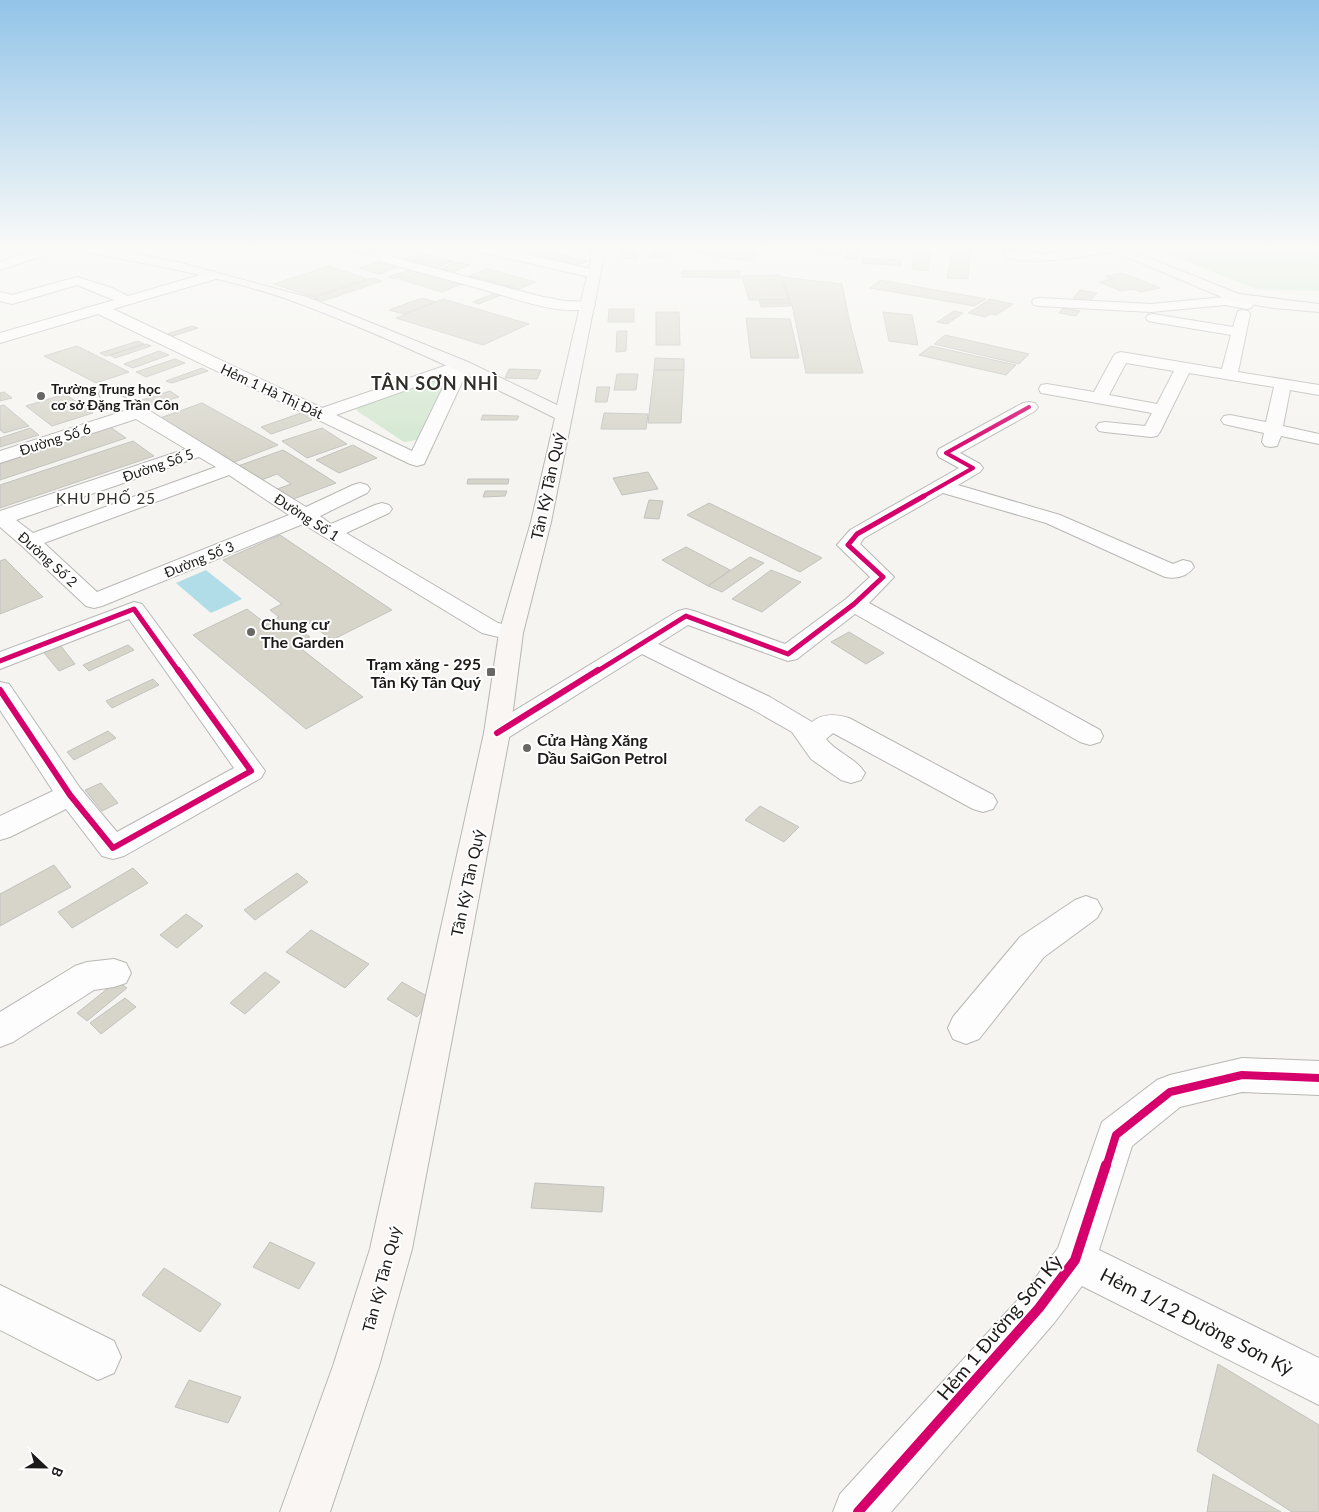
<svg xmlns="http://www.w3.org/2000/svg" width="1319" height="1512" viewBox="0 0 1319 1512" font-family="Lato,sans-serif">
<rect width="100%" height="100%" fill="#f5f4f0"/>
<g fill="#d2e7cf">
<path d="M1148 246H1319V291L1256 289Z"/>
<path d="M441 377 449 378 417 440 404 442 357 411 358 403Z"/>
</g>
<path fill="#b1dde8" d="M206 570 242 599 211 613 176 583Z"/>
<g fill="#d7d5ca" stroke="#c2c2bf">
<path d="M364 246H391L364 256 348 252Z"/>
<path d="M621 246H639L638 253H620Z"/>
<path d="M664 246 681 248 663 258 649 256Z"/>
<path d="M705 246H761L766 247 748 261 696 253Z"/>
<path d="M818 246H845L837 256 823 255 825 252 815 251Z"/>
<path d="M850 246 861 247 857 259 845 258Z"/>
<path d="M937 246 1036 247V254Z"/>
<path d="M545 251 587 261 571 268 529 258Z"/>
<path d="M952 251 971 252 968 279 947 278Z"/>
<path d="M915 252 931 253 928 271 912 269Z"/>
<path d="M420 253 453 261 435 268 402 260Z"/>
<path d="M623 254H638L637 259 622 258Z"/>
<path d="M863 258 901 260V266L862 263Z"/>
<path d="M378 262 398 267 379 274 359 268Z"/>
<path d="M457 262 470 265 453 272 441 269Z"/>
<path d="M329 266 367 279 313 297 274 284Z"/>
<path d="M487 269 536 282 519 289 470 276Z"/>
<path d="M409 270 415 271 395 279 388 277Z"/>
<path d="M682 271H740V278L682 277Z"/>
<path d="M419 272 461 284 442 292 399 279Z"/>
<path d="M1123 273 1160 288 1141 292 1134 289 1121 291 1099 282 1112 279 1105 276Z"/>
<path d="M780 275 789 300H749L742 276Z"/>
<path d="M782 277 842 284 850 323 863 373H806L793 309Z"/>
<path d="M373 278 382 281 323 301 314 298Z"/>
<path d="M880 280 986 299 974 306 870 288Z"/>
<path d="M1080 290 1097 293 1090 301 1073 298Z"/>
<path d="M495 293 501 295 479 304 473 302Z"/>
<path d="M422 298 436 302 403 314 389 310Z"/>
<path d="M443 299 529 324 483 345 396 318Z"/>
<path d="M990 299 1013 304 996 315 990 314 985 317 968 313Z"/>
<path d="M759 300H789L790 303H760Z"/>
<path d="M760 303H790L791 306 761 307Z"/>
<path d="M1063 308 1080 311 1076 316 1059 313Z"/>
<path d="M609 309H634V322H608Z"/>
<path d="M954 311 963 313 947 324 937 322Z"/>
<path d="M656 312H679L680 345H656Z"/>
<path d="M883 312 912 315 918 345 889 341Z"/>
<path d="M746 318 790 319 799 358H751Z"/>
<path d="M192 326 198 328 167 338 161 336Z"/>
<path d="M617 331H627L626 351 616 352Z"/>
<path d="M945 335 1029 354 1019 364 934 344Z"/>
<path d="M138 341 144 344 106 356 100 353Z"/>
<path d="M147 344 151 346 115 358 110 355Z"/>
<path d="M77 346 129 372 96 383 44 356Z"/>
<path d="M931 346 1016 365 1006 375 919 355Z"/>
<path d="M159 351 169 355 133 368 124 364Z"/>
<path d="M655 358 684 359V370H654Z"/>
<path d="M175 359 185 363 146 377 136 372Z"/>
<path d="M202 368 208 371 172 383 166 381Z"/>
<path d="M509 369 541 370 537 379 505 378Z"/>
<path d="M654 370H684L681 423H648Z"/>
<path d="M617 374H638L636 390H614Z"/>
<path d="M597 387H610L607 402H595Z"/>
<path d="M170 391 179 397 147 406 139 401Z"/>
<path d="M4 392 12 398 0 401V393Z"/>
<path d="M65 394 93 413 52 426 26 406Z"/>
<path d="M202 403 278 445 232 463 160 418Z"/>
<path d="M4 405 29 426 4 433 0 430V406Z"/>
<path d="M301 413 312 420 271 434 261 427Z"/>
<path d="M604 413 648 414 646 429H601Z"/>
<path d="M483 415 519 416 517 420H481Z"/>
<path d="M106 424 126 438 0 480V458Z"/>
<path d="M30 428 39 435 0 447V438Z"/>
<path d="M322 428 347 444 307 458 282 441Z"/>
<path d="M133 441 154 456 0 508V485Z"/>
<path d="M353 445 377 458 339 473 316 460Z"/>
<path d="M283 450 303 462 336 483 288 501 272 491 291 484 277 474 259 481 238 466Z"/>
<path d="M648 472 658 489 622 495 613 478Z"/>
<path d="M468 479H509L508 484H467Z"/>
<path d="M485 491H507L505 496 483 497Z"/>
<path d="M649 500 663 501 659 519 644 518Z"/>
<path d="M709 503 822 558 800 572 687 515Z"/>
<path d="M280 535 392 610 332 640 309 623 298 628 310 637 295 644 363 697 306 729 193 635 247 609 265 623 279 617 270 610 282 604 223 560Z"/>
<path d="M686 547 730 570 708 586 662 560Z"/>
<path d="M750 557 764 563 722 592 708 586Z"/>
<path d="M5 559 43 597 0 614V561Z"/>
<path d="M771 570 801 582 762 612 732 599Z"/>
<path d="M849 632 884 653 866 664 831 642Z"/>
<path d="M57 641 75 664 59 671 40 648Z"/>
<path d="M128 645 134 650 89 671 83 665Z"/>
<path d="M153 679 159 685 112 708 106 701Z"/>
<path d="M108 731 116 738 74 760 67 752Z"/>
<path d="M101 783 118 803 102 811 85 790Z"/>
<path d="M760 806 799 827 784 842 745 820Z"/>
<path d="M54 865 71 887 0 926V894Z"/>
<path d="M133 868 148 883 72 928 58 912Z"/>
<path d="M297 873 308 882 255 920 244 910Z"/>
<path d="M186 914 203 926 177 948 160 935Z"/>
<path d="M311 930 369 964 345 988 286 952Z"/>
<path d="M265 972 280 982 245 1014 230 1003Z"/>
<path d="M117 981 127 988 87 1021 77 1013Z"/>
<path d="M402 982 432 999 417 1017 387 999Z"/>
<path d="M125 998 136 1007 101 1034 90 1023Z"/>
<path d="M535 1183 604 1187 602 1212 531 1208Z"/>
<path d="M270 1242 315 1263 299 1289 253 1267Z"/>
<path d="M164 1268 221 1304 200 1332 142 1295Z"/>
<path d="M1218 1364 1319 1425V1512H1292L1197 1451Z"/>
<path d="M189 1380 241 1397 228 1423 175 1407Z"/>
<path d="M1213 1474 1281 1512H1207Z"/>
</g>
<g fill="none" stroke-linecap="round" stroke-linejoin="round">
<g stroke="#b7b7b4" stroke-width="2">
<g id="street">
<path d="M44 246H64L62 249 0 270V262Z"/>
<path d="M466 246H491L599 271 601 274 594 278 472 250Z"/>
<path d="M1096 246 1117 248 1111 252C1091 255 1016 269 1003 254L1009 250 1047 254Z"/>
<path d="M386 251 391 252 392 257 539 296 564 301 593 302 595 305 593 308C560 316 520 300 488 291 453 281 417 271 381 262L380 255Z"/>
<path d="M214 271 221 275 219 278 113 309 322 408 456 362H468L470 365 424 464 417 466 410 464 98 314 0 343V333L114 300 77 285 12 304 0 301V292L12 295 77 277 112 288 128 296ZM449 375 412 451 336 415Z"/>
<path d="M1225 297 1251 302 1253 305 1251 308 1246 309 1225 305 1151 312 1039 306 1034 305 1032 302 1034 299 1039 298 1151 304Z"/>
<path d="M1243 310 1248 311 1250 314 1238 372 1319 385V395L1290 390 1283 426 1319 434V444L1281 436 1277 446 1271 447 1265 446 1262 442 1264 433 1224 424 1221 420 1224 416 1230 415 1266 422 1274 387 1189 373 1160 432 1157 436 1151 437 1105 432 1099 431 1096 427 1099 423 1105 422 1145 426 1152 413 1047 394 1041 393 1039 389 1041 385 1047 384 1094 392 1113 357 1115 354 1121 352 1222 369 1231 335 1153 322 1148 321 1146 318 1148 315 1153 314 1233 327 1238 311ZM1126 363 1174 371 1157 404 1109 395Z"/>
<path d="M107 389 145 408 306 507 353 485 360 483 367 485 370 489 367 493 320 516 331 524 375 505 382 503 389 505 392 509 389 513 346 533 498 623 519 628 523 633 519 638 511 640 482 633 303 524 102 606 94 608 86 606 22 546 0 527V511L186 449 136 419 0 463V451L124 411 101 398 99 394 101 390ZM199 457 216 467 33 533 16 520ZM229 475 289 515 97 592 44 543Z"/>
<path d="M1029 402 1035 403 1038 407 1035 411 960 453 980 464 983 468 980 472 958 485 1060 515 1173 564 1183 560 1191 562 1194 567C1187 577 1176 579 1165 577L1046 523 943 493 864 538 860 544 894 577 869 603 1100 730 1103 736 1100 742 1090 745 1080 742 855 614 797 659 788 661 688 625 658 644 770 697 812 722C823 713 836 714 849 718L993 795 997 802 993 809 983 812 973 809 833 733 826 739C837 753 856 758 865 773L861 780 851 783 841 780 811 759 792 732 752 709 642 654 506 739 497 742 488 739 484 733 488 727 678 611 686 609 694 611 785 644 846 599 870 577 837 545 850 530 959 468 939 457 937 453 939 449 1023 403Z"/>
<path d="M134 602 142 604 265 771 261 778 124 856 113 859 102 856 66 809 10 837 0 840V816L53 791 0 710V682L9 684 80 788 117 832 234 768 129 619 0 669V652Z"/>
<path d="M1086 896 1097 900 1102 909 1097 918 1044 957 979 1039 966 1044 953 1039 948 1028 953 1017 1020 937 1075 900Z"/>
<path d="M114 959 126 963 131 973 126 983 114 987 94 990 13 1042 0 1047V1012L75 966 87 962Z"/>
<path d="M1242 1058 1319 1061V1095L1242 1092 1180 1107 1132 1146 1099 1250 1319 1358V1405L1082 1286 1054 1323 891 1512H833L840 1494 1024 1293 1058 1248 1102 1122 1157 1080 1170 1075Z"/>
<path d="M0 1285 114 1341 121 1357 114 1373 98 1380 0 1330Z"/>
</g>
</g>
<g stroke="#b7b7b4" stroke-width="2">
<g id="secondary">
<path d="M71 246H98L181 263 307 297 468 362 557 405 594 246H606L551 522 523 633 510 733 412 1249 379 1366 330 1512H280L333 1366 370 1249 484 733 499 633 531 522 555 418C471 376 386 336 298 303 228 277 150 265 77 250Z"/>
<path d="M1101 246H1119L1239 294 1319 304V312L1273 308 1231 301Z"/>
</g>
</g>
<use href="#street" fill="#fefdfd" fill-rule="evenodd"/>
<use href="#secondary" fill="#f9f6f4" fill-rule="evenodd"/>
<g stroke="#fff" stroke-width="5.5">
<path id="cycleway-far4" d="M922 497 973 468 946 453 1029 407"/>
</g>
<g stroke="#fff" stroke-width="8">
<g id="cycleway-far3">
<path d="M0 661 134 609 179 672"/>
<path d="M596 672 686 616 788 654 854 604 883 577 848 545 857 534 924 496"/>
</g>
</g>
<g stroke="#fff" stroke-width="9">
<g id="cycleway-far2">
<path d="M0 690 70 795 113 848 251 771 178 670"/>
<path d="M497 733 598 670"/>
</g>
</g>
<g stroke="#fff" stroke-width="11">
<path id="cycleway-far1" d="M1106 1167 1116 1135 1170 1092 1242 1075 1319 1078"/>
</g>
<g stroke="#fff" stroke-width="13">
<path id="cycleway" d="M858 1512 1039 1308 1075 1260 1106 1165"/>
</g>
<use href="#cycleway-far4" stroke="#d6006c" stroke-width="4"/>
<use href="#cycleway-far3" stroke="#d6006c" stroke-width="5"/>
<use href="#cycleway-far2" stroke="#d6006c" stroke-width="6"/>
<use href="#cycleway-far1" stroke="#d6006c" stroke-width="8"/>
<use href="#cycleway" stroke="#d6006c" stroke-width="10"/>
</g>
<linearGradient id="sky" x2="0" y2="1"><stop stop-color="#92c4e8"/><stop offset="0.54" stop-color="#fafaf8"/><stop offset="1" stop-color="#fafaf8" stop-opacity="0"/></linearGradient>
<rect width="1319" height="458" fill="url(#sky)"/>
<g fill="#686764" stroke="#fff" stroke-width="2">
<circle cx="41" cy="396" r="5"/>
<circle cx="251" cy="632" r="5"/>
<rect x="486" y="667" width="10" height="10" rx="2.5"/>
<circle cx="527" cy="748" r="5"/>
</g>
<g text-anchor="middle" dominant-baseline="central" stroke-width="4" stroke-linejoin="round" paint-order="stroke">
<g font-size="14" font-weight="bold" fill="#1c1b19" stroke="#fff" text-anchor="start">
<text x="51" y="388">Trường Trung học<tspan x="51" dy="16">cơ sở Đặng Trần Côn</tspan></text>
</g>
<g font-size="14" fill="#1c1b19" stroke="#fff">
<text transform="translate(272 391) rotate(25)">Hẻm 1 Hà Thị Đát</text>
<text transform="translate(55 439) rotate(-18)">Đường Số 6</text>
<text transform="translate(158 465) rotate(-19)">Đường Số 5</text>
<text transform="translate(307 517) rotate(33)">Đường Số 1</text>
<text transform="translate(48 559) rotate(42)">Đường Số 2</text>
<text transform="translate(199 559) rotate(-22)">Đường Số 3</text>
</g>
<g font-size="15" letter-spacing="1" fill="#2f2e28" stroke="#fff">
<text x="106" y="498">KHU PHỐ 25</text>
</g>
<g font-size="16" fill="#1c1b19" stroke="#fff">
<text transform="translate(547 486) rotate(-78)">Tân Kỳ Tân Quý</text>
<text transform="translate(467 883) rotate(-78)">Tân Kỳ Tân Quý</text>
<text transform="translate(381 1279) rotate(-75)">Tân Kỳ Tân Quý</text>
</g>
<g font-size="16" font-weight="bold" fill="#1c1b19" stroke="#fff" text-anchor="start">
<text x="261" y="623">Chung cư<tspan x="261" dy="18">The Garden</tspan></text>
<text x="481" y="663" text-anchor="end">Trạm xăng - 295<tspan x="481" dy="18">Tân Kỳ Tân Quý</tspan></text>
<text x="537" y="739">Cửa Hàng Xăng<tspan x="537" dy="18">Dầu SaiGon Petrol</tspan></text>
</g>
<g font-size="18" font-weight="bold" letter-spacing="1" fill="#2f2e28" stroke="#fff">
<text x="435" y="383">TÂN SƠN NHÌ</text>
</g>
<g font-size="19" fill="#1c1b19" stroke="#fff">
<text transform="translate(1197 1321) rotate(27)">Hẻm 1/12 Đường Sơn Kỳ</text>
<text transform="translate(999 1327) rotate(-50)">Hẻm 1 Đường Sơn Kỳ</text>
</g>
</g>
<g transform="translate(45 1467) rotate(112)" stroke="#ffffff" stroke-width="4" paint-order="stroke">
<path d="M0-4L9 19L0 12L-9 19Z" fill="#1c1b19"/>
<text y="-8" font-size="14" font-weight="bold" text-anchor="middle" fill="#1c1b19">B</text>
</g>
</svg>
